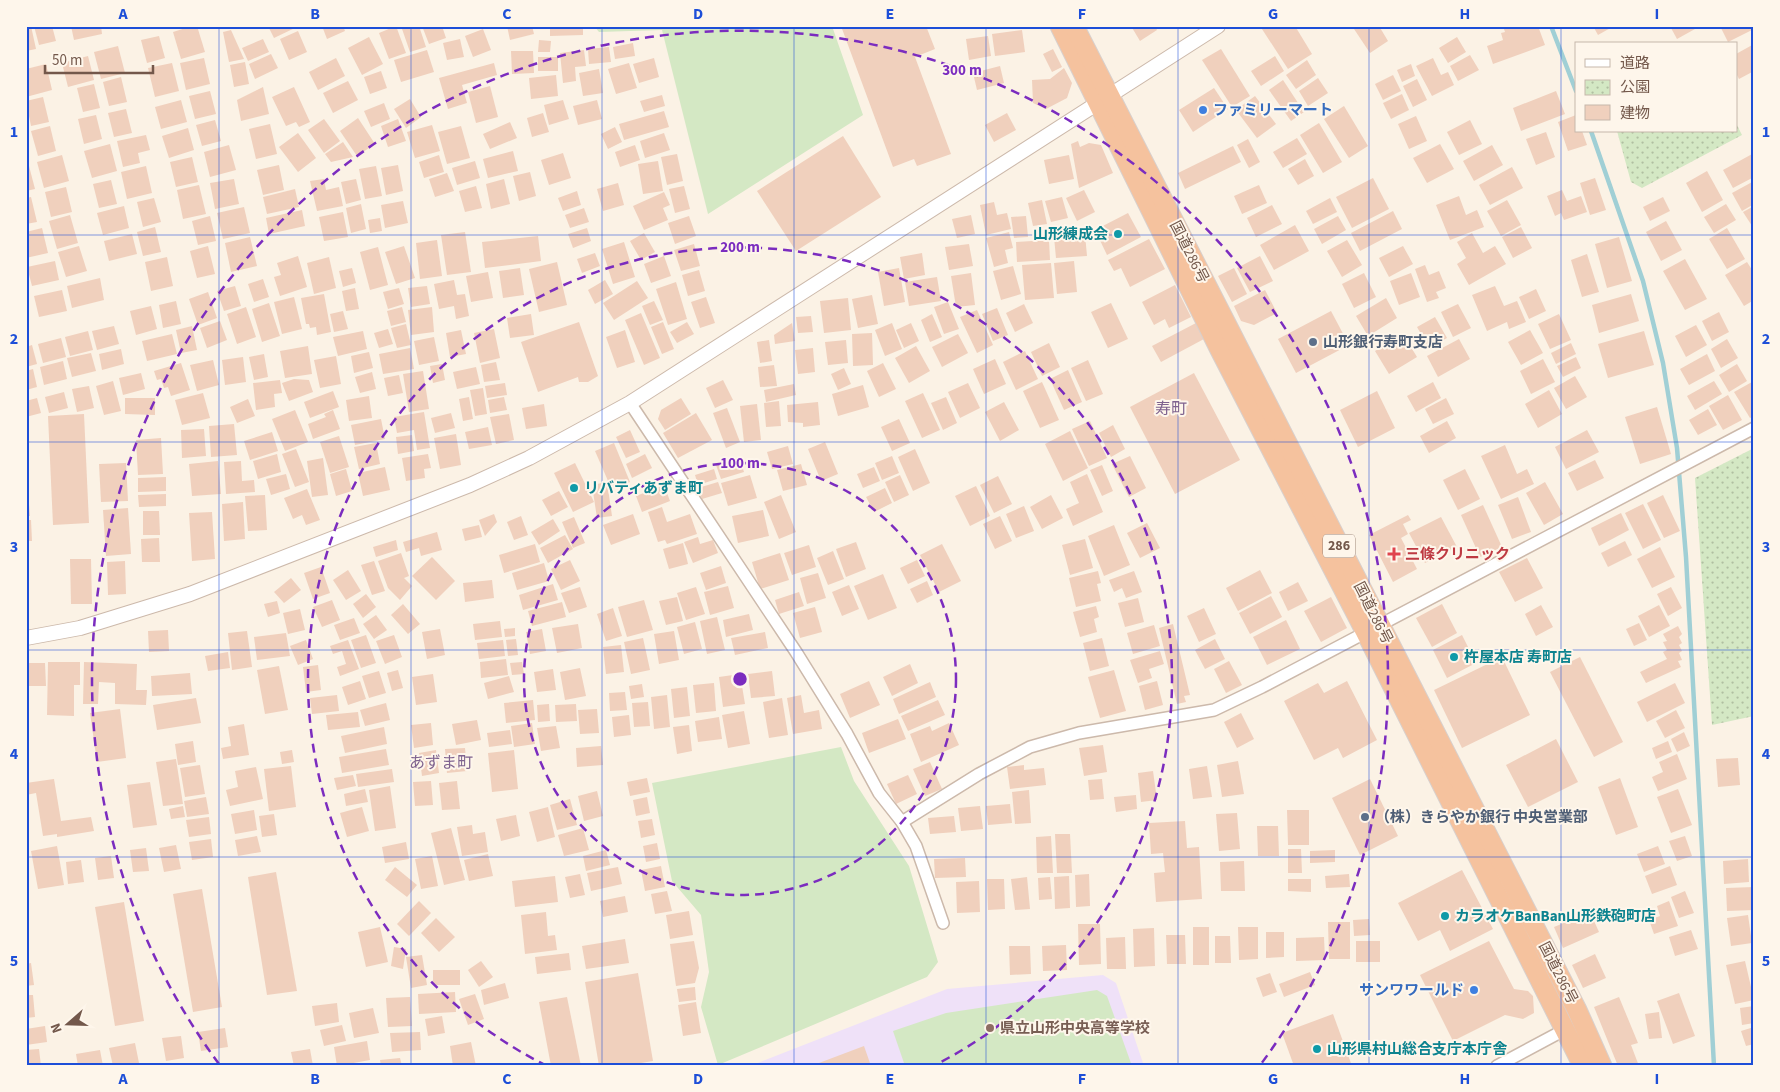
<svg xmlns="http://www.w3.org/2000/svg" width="1780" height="1092" viewBox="0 0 1780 1092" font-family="'Source Sans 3','Noto Sans JP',sans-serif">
<defs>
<pattern id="park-dots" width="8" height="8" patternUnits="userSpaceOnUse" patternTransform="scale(1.25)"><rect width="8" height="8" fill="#d4e8c4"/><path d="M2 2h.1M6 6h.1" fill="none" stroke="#b0bfa1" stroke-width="1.8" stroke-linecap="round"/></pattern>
</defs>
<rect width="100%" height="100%" fill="#fbf2e5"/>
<path fill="#efe1f8" d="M1103 975 1116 983 1144 1066H750L947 989Z"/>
<g fill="#d4e8c4">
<path d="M594 26H832L863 115 708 214 662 30 599 32Z"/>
<path d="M841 747 854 781 909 866 938 962 927 977 718 1065 701 1007 709 972 701 915 672 881 652 783Z"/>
<path d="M1097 990 1107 996 1132 1066H905L893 1031 946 1013Z"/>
</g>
<g fill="url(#park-dots)">
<path d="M1736 123 1742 135 1642 188 1631 182 1617 131H1736Z"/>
<path d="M1754 448V716L1712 725 1695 478Z"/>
</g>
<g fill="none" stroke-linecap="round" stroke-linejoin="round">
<g stroke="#a0cfd5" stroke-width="4.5">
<path d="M1551 26 1576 91"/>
<path d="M1591 131 1643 281 1663 363 1677 448 1686 557 1714 1066"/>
</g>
</g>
<g fill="#f0d0bd">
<path d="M26 26H31L36 49 26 51Z"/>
<path d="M34 26H52L56 41 39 45Z"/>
<path d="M71 26H101L102 34 74 40Z"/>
<path d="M192 26H197L205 52 181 59 173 32Z"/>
<path d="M268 26H299L274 38Z"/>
<path d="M322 26H343L345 31 327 39Z"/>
<path d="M396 26 406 53 389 59 379 33Z"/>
<path d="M401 26H419L426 47 410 52Z"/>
<path d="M422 26H442L446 38 429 44Z"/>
<path d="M507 26H532L534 34 510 40Z"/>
<path d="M550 26H583V35L550 36Z"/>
<path d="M841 26H926L935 49 915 57 951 154 917 166 914 159 893 167Z"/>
<path d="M1131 26H1155L1157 30 1140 41Z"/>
<path d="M1260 26H1295L1312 54 1288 69Z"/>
<path d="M1352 26H1379L1388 41 1370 53Z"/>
<path d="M1503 26H1538L1545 45 1493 64 1487 46 1503 40 1501 33 1505 32Z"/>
<path d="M1593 26H1614L1598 35Z"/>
<path d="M1675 26H1694L1695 29 1677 39 1671 28Z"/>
<path d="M1720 26H1754V29L1728 42Z"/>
<path d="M483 29 491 50 473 57 465 36Z"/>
<path d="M231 30 244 59 229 62 223 32Z"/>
<path d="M1022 30 1025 52 995 56 992 34Z"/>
<path d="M298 31 307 52 289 60 280 39Z"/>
<path d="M159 36 165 58 147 63 141 40Z"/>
<path d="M988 36 991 56 969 60 966 39Z"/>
<path d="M369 37 383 64 362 75 348 48Z"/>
<path d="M1457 37 1466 52 1448 63 1439 48Z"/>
<path d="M263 39 269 52 248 61 242 48Z"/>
<path d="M460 39 464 57 447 60 443 43Z"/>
<path d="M539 40 551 41 550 52H538Z"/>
<path d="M633 43 635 56 615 59 613 47Z"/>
<path d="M1754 44V71L1739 79 1736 73V54Z"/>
<path d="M118 46 125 73 101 79 94 52Z"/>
<path d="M609 47 611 62 589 64 588 49Z"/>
<path d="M1053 49 1062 67 1052 72 1043 54Z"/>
<path d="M1221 49 1250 96 1232 107 1202 60Z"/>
<path d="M427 50 434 72 401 82 394 60Z"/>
<path d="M584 50 586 66 575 67 576 81 563 83 560 53Z"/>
<path d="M511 51H533L534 73 512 74Z"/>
<path d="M271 54 278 68 255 79 249 64Z"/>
<path d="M1470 55 1479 70 1458 81 1450 66Z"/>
<path d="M88 56 94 80 68 87 62 63Z"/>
<path d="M1275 56 1284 71 1261 86 1251 71Z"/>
<rect x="538" y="57" width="20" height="14"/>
<path d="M204 58 210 84 186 90 180 63Z"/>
<path d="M336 58 345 76 318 90 309 72Z"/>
<path d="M654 58 659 77 639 83 633 64Z"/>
<path d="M1433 58 1441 75 1448 72 1454 85 1432 96 1416 66Z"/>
<path d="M1307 60 1316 75 1296 89 1286 75Z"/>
<path d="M245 62 249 84 234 87 230 65Z"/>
<path d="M172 63 179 91 155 97 148 68Z"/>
<path d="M494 63 497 75 462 85 467 103 448 109 439 78Z"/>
<path d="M629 63 637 88 616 94 608 69Z"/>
<path d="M46 64 52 90 26 97V69Z"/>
<path d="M1411 64 1415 76 1402 82 1397 70Z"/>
<path d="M1000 66 1004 83 977 90 973 73Z"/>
<path d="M1064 68 1072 83 1067 98 1046 109 1033 103 1032 80 1050 79Z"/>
<path d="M599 69 603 93 583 96 579 73Z"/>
<path d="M381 71 387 88 370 94 364 77Z"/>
<path d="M556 75 558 96 531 99 529 78Z"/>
<path d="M1393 75 1401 91 1383 100 1375 84Z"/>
<path d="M121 77 127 102 109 106 103 82Z"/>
<path d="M1318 78 1328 93 1308 106 1299 91Z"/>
<path d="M1417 79 1427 100 1413 107 1403 86Z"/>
<path d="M1283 80 1304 112 1291 121 1269 90Z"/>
<path d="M348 81 358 100 333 113 323 93Z"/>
<path d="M94 84 100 108 83 112 77 88Z"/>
<path d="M490 86 498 117 476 123 468 92Z"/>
<path d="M263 87 269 114 241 121 237 100Z"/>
<path d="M294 87 310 122 299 127 296 122 286 126 272 97Z"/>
<path d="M1214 88 1228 109 1193 132 1179 110Z"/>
<path d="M210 91 216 114 195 119 189 96Z"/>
<path d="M1556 91 1565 114 1521 131 1513 108Z"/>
<path d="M1402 94 1409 110 1391 119 1383 103Z"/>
<path d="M662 95 665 106 644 112 640 101Z"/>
<path d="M1255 96 1276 124 1257 138 1236 110Z"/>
<path d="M43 97 49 122 31 126 26 101Z"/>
<path d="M410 99 421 117 406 128 394 109Z"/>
<path d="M181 100 187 122 161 129 155 107Z"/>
<path d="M563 100 569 119 549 125 544 105Z"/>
<path d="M597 100 602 119 578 125 573 106Z"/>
<path d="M384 103 390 119 371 127 364 111Z"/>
<path d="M1344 106 1368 146 1349 158 1324 119Z"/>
<path d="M126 109 132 133 114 137 108 113Z"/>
<path d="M664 111 669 127 624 140 619 124Z"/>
<path d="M543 113 549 132 532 137 527 118Z"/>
<path d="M1007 113 1016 130 994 142 985 125Z"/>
<path d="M96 115 102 139 84 144 78 119Z"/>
<path d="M1576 115V131H1582L1587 145 1568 151 1558 122Z"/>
<path d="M1416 116 1427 141 1409 149 1398 124Z"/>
<path d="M358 118 375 144 357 156 340 131Z"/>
<path d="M324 119 340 141 324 153 308 130Z"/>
<path d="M398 119 406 141 388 147 381 126Z"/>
<path d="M215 120 221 141 202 146 196 125Z"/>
<path d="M1470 120 1482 144 1459 155 1447 132Z"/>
<path d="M510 122 517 138 490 149 483 134Z"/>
<path d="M1319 123 1342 162 1323 173 1300 135Z"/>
<path d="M270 124 277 154 256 159 249 129Z"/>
<path d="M432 125 440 151 415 158 407 132Z"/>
<path d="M50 126 56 151 38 156 31 131Z"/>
<path d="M461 126 470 158 447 164 438 132Z"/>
<path d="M615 127 622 142 608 149 601 134Z"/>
<path d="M188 128 194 150 169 158 162 136Z"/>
<path d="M1546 132 1555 157 1536 165 1526 139Z"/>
<path d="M298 133 316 158 298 172 279 147Z"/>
<path d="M664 133 670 150 645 158 640 141Z"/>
<path d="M146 135 150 150 138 153 140 163 123 167 117 141Z"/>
<path d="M843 136 881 197 796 251 757 191Z"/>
<path d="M1297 138 1307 154 1283 168 1273 152Z"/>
<path d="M1248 139 1260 162 1249 168 1237 145Z"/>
<path d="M1078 141 1080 147 1089 143 1101 145 1113 173 1079 188 1071 144Z"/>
<path d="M343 142 353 157 331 162 325 154Z"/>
<path d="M110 144 117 171 92 178 84 151Z"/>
<path d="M1440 144 1454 169 1427 183 1413 158Z"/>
<path d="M229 145 236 170 210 177 204 152Z"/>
<path d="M635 145 640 160 620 167 615 152Z"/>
<path d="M1492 145 1503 165 1474 181 1463 161Z"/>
<path d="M1233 146 1241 162 1185 189 1178 173Z"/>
<path d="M513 151 518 171 488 178 483 159Z"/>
<path d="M563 153 571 178 549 185 541 160Z"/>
<path d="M1754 153V177L1733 188 1723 170Z"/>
<path d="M677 154 683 181 667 185 661 157Z"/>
<path d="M62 155 69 181 44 188 37 162Z"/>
<path d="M439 155 444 172 424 178 419 162Z"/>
<path d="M1069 155 1074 179 1049 184 1044 160Z"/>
<path d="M192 157 198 182 176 187 170 162Z"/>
<path d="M1305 159 1314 176 1298 185 1288 169Z"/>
<path d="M475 161 480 178 457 185 452 168Z"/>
<path d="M658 161 663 191 643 194 638 164Z"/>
<path d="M279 165 284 190 263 195 257 170Z"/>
<path d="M398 165 403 191 386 195 381 168Z"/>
<path d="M29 166 35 189 26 191V167Z"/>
<path d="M146 166 152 193 127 199 121 172Z"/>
<path d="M376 166 382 196 365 199 359 169Z"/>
<path d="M1512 167 1523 188 1490 205 1479 185Z"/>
<path d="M1707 171 1723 200 1702 212 1686 183Z"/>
<path d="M530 172 536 196 519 201 513 176Z"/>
<path d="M447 173 454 191 435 197 429 179Z"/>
<path d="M1373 178 1389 209 1352 228 1336 197Z"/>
<path d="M1595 178 1606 210 1590 215 1580 183Z"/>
<path d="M234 179 239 204 215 209 210 183Z"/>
<path d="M324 179 326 190 339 187 343 206 317 211 310 181Z"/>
<path d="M356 179 361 200 346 204 341 182Z"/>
<path d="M504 179 510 204 491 209 486 184Z"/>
<path d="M111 180 117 204 99 208 93 184Z"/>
<path d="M1754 181V204L1742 211 1732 193Z"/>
<path d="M618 183 624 205 603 211 597 189Z"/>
<path d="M199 185 206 214 183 219 177 190Z"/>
<path d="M1259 185 1267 203 1242 214 1234 196Z"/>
<path d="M476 186 482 208 465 212 459 191Z"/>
<path d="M684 186 690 209 675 213 669 189Z"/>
<path d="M66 187 72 212 51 217 45 192Z"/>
<path d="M295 189 299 207 267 214 263 197Z"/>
<path d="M1084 190 1095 212 1077 221 1066 198Z"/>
<path d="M1562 190 1567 201 1581 196 1587 212 1564 220 1561 213 1555 216 1547 196Z"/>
<path d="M577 191 581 205 563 211 558 198Z"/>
<path d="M664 192 670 205 663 208 668 220 644 230 633 206Z"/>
<path d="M1459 196 1466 215 1477 210 1484 227 1450 240 1436 205Z"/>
<path d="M31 197 37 222 26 224V198Z"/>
<path d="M1062 197 1068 218 1051 222 1045 201Z"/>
<path d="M1663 197 1670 211 1650 221 1643 207Z"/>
<path d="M154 198 161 222 143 227 137 202Z"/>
<path d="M1330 198 1337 212 1313 224 1306 211Z"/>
<path d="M1042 200 1047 224 1033 226 1028 203Z"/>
<path d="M1507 200 1521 225 1501 236 1487 211Z"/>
<path d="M403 201 408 223 385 228 381 205Z"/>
<path d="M994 202 997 215 1007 213 1011 229 986 235 980 205Z"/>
<path d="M361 204 366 229 351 233 346 208Z"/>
<path d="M1726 204 1736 220 1714 233 1704 217Z"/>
<path d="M1272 205 1282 224 1256 237 1247 218Z"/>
<path d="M124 206 129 228 103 235 97 213Z"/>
<path d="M1754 206V229L1743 212Z"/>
<path d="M244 207 250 233 223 239 217 213Z"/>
<path d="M584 208 589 222 570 228 565 215Z"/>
<path d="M302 210 305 226 269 234 266 218Z"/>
<path d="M1393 211 1402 229 1360 251 1351 233Z"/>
<path d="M343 212 348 237 324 241 319 217Z"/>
<path d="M1128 213 1141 237 1107 255 1095 230Z"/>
<path d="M70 215 78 243 57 249 49 221Z"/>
<path d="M971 215 975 234 957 238 952 219Z"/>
<path d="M210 216 216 241 198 245 192 221Z"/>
<path d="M689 216 696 236 675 244 668 223Z"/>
<path d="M1026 216 1028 237 1014 238 1011 217Z"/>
<path d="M1338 216 1346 230 1322 244 1314 229Z"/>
<path d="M380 218 382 231 370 233 368 220Z"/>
<path d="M1666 221 1682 250 1661 261 1646 232Z"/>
<path d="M1295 225 1309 251 1274 270 1260 245Z"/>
<path d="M155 227 161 252 143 256 137 232Z"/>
<path d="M1521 227 1532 248 1513 258 1502 237Z"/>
<path d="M42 228 48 253 26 258V232Z"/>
<path d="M587 228 591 241 573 248 568 234Z"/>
<path d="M1727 228 1745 259 1727 269 1709 239Z"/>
<path d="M465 232 471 272 447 275 441 235Z"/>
<path d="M1009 232 1013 248 1005 250 1008 263 994 267 986 238Z"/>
<path d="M644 233 655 252 641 260 630 241Z"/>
<path d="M1472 233 1483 253 1495 246 1506 264 1469 285 1457 264 1466 258 1457 242Z"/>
<path d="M132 234 137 254 109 261 104 241Z"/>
<path d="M1085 234 1087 256 1056 258 1054 237Z"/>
<path d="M538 236 541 261 485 268 482 242Z"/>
<path d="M250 237 257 266 231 272 225 243Z"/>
<path d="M1619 237 1632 281 1607 288 1595 244Z"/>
<path d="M1149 239 1165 269 1130 287 1121 268 1114 271 1108 260Z"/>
<path d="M437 240 442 276 420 279 416 243Z"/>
<path d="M1049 240 1050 260 1017 262 1016 242Z"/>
<path d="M1347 240 1362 265 1342 277 1327 251Z"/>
<path d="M624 242 635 277 613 284 602 249Z"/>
<path d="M694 244 700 266 681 271 674 250Z"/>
<path d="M969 244 973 266 949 270 945 247Z"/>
<path d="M79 246 87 271 66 277 58 252Z"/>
<path d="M208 246 215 274 197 278 190 251Z"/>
<path d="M404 246 415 278 396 284 385 252Z"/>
<path d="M1403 246 1413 264 1389 277 1379 258Z"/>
<path d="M378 247 388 285 370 290 360 252Z"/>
<path d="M595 253 600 266 582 273 577 259Z"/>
<path d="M922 253 925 275 904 279 900 257Z"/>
<path d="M1587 254 1599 292 1582 297 1571 260Z"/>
<path d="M298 256 307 287 280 296 274 277 281 275 277 263Z"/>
<path d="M664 256 671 276 651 283 644 264Z"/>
<path d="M1260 256 1273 281 1250 292 1237 268Z"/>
<path d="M167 257 173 286 151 291 145 262Z"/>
<path d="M329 257 336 288 314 294 307 263Z"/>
<path d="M1685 259 1707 299 1685 310 1663 271Z"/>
<path d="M55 261 59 280 32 286 27 267Z"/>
<path d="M1074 261 1077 292 1057 294 1054 263Z"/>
<path d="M557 262 567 305 539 312 529 269Z"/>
<path d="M1747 262 1754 273V300L1744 306 1725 275Z"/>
<path d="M1051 263 1054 298 1025 300 1022 265Z"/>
<path d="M1425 265 1429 275 1439 271 1446 288 1436 292 1439 298 1427 302 1415 269Z"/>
<path d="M1013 266 1021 294 1001 300 993 271Z"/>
<path d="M352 268 356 283 343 287 339 271Z"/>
<path d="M520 268 524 295 503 298 499 271Z"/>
<path d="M899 268 905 302 884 306 878 272Z"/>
<path d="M1234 268 1247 294 1232 302 1218 276Z"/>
<path d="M699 270 705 291 688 296 682 275Z"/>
<path d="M488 272 493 298 471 302 466 276Z"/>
<path d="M971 273 975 305 956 307 951 276Z"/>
<path d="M1364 273 1376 297 1354 308 1342 284Z"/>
<path d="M1411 273 1420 297 1399 305 1390 281Z"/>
<path d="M937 277 941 301 909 306 905 282Z"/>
<path d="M100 278 104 300 72 308 67 286Z"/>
<path d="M263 279 269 297 254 302 248 284Z"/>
<path d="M454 280 457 295 465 294 469 316 456 319 454 306 439 309 434 284Z"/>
<path d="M605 280 613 294 595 304 588 290Z"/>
<path d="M637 281 648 298 614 320 603 303Z"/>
<path d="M676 282 687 319 668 325 656 289Z"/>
<path d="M1175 285 1191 317 1169 328 1165 319 1154 325 1142 302Z"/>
<path d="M235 286 241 306 224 311 217 291Z"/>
<path d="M427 286 430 304 411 307 408 288Z"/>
<path d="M1495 286 1504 306 1517 301 1526 322 1509 329 1507 322 1487 331 1472 295Z"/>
<path d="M355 288 359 309 346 311 342 291Z"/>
<path d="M399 288 404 304 388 309 383 292Z"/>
<path d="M1536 289 1546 311 1529 319 1519 297Z"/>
<path d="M62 290 67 311 39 317 34 296Z"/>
<path d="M1265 290 1277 313 1254 325 1241 321 1234 306Z"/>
<path d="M208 292 217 318 198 325 189 299Z"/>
<path d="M324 294 331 332 317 335 316 327 310 328 309 324H306L301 298Z"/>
<path d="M1631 294 1639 321 1599 333 1592 305Z"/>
<path d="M872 295 878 324 858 328 852 299Z"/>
<path d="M294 297 302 329 282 334 274 302Z"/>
<path d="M706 297 715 323 700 328 691 302Z"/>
<path d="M848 298 851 330 824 333 820 301Z"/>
<path d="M1386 298 1397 318 1368 336 1356 316Z"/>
<path d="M176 301 181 324 163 328 159 305Z"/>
<path d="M654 301 663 320 650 325 642 306Z"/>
<path d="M948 302 959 329 944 334 934 307Z"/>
<path d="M269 303 280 336 262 342 252 309Z"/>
<path d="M1111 303 1128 339 1108 348 1091 312Z"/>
<path d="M1024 304 1033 323 1015 332 1006 313Z"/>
<path d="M1458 304 1471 328 1453 337 1441 312Z"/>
<path d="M151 306 157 329 136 335 130 311Z"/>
<path d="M246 307 256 337 237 344 227 314Z"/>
<path d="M402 307 406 322 391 326 387 311Z"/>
<path d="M432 307 434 332 411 335 408 310Z"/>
<path d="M997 308 1008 335 993 341 982 314Z"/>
<path d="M977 310 993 345 977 353 960 317Z"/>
<path d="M343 311 348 329 334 332 330 314Z"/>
<path d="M1331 311 1349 345 1296 373 1278 339Z"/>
<path d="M1719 312 1729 332 1712 341 1702 321Z"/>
<path d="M641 313 660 358 644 365 625 320Z"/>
<path d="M531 314 534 335 510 338 507 318Z"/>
<path d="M932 314 942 337 930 342 921 320Z"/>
<path d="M1559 314 1571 340 1550 349 1538 324Z"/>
<path d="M811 316 813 332 798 333 796 317Z"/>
<path d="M1435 317 1447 338 1429 348 1417 327Z"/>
<path d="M220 321 227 340 207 348 200 328Z"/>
<path d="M579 322 598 376 588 382H579L578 377 538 392 521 342Z"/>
<path d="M663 322 674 349 662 354 651 327Z"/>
<path d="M687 322 694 334 677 343 670 332Z"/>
<path d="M792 323 795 341 775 344 774 335Z"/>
<path d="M892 323 902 349 885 356 875 330Z"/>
<path d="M911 323 919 341 904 348 896 330Z"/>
<path d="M1196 323 1204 339 1161 362 1152 346Z"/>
<path d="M406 324 411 345 397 348 391 328Z"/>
<path d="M1696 325 1707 345 1686 357 1675 336Z"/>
<path d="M114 326 119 344 97 350 92 331Z"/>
<path d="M192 326 197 350 181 353 176 330Z"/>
<path d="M388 329 393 344 379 348 374 333Z"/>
<path d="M494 329 500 358 480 363 474 333Z"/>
<path d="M461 330 466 354 450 357 446 333Z"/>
<path d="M625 330 635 362 617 368 606 337Z"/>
<path d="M1530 330 1543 353 1521 365 1508 342Z"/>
<path d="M88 331 93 350 70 356 65 337Z"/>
<path d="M363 331 367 349 338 356 333 337Z"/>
<path d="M1644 331 1654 365 1608 378 1598 344Z"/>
<path d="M872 333 873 365 853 366 852 334Z"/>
<path d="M172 334 177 354 147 361 142 341Z"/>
<path d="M958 334 968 353 942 367 932 347Z"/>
<path d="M1403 334 1417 357 1389 374 1375 351Z"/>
<path d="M434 337 439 361 419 365 414 341Z"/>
<path d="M61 338 66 357 43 363 38 344Z"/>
<path d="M1459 339 1470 359 1438 377 1427 356Z"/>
<path d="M1727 339 1738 358 1721 368 1711 349Z"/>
<path d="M769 340 772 361 760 363 757 342Z"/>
<path d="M846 340 848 363 828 365 825 342Z"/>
<path d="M1049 343 1060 367 1042 376 1031 352Z"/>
<path d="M1571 343 1576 354 1556 364 1551 353Z"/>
<path d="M32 345 37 364 26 367V347Z"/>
<path d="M308 346 312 374 285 378 280 351Z"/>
<path d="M916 346 930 371 909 383 895 358Z"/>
<path d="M410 348 414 369 383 374 379 354Z"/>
<path d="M813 348 815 372 798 374 795 350Z"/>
<path d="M121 349 124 364 102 370 99 354Z"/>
<path d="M1025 351 1038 379 1016 390 1003 362Z"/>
<path d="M369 352 373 368 354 373 351 356Z"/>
<path d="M91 353 96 371 72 377 67 358Z"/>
<path d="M264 354 268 377 254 380 249 357Z"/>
<path d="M1707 354 1715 371 1689 385 1680 369Z"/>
<path d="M336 356 341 384 320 388 314 360Z"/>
<path d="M243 357 246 382 225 385 222 360Z"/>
<path d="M1576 357 1581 368 1563 377 1557 366Z"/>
<path d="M995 359 1006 384 984 394 973 369Z"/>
<path d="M1543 359 1555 382 1531 394 1520 371Z"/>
<path d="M213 360 219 385 197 391 190 365Z"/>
<path d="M1088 360 1103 394 1086 401 1071 368Z"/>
<path d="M63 361 67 379 44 385 40 367Z"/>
<path d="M496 362 500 380 484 382 481 365Z"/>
<path d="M181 363 190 390 171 396 168 387 164 388 161 379 157 380 154 371Z"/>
<path d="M883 363 896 389 879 397 867 371Z"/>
<path d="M442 364 445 380 433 383 430 366Z"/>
<path d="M1737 364 1747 381 1729 392 1719 375Z"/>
<path d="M774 365 777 386 760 387 758 367Z"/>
<path d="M476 367 480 384 457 389 453 372Z"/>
<path d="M844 368 851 384 838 390 831 374Z"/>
<path d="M33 369 37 387 26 390V371Z"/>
<path d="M1068 370 1082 402 1064 410 1050 379Z"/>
<path d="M423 371 429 409 409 412 403 374Z"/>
<path d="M372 372 376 389 360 393 355 377Z"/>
<path d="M141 373 145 389 123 395 119 378Z"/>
<path d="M1194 373 1240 460 1175 494 1130 407Z"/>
<path d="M399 375 403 393 388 396 384 378Z"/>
<path d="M1575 376 1587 397 1566 409 1554 388Z"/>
<path d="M294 379 309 380 313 392 289 401 282 383Z"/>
<path d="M280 380 282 393 274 394 275 407 256 410 253 383Z"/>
<path d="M723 380 733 400 715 408 706 388Z"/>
<path d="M113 381 121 411 104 415 96 386Z"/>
<path d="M1714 381 1722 394 1695 410 1687 396Z"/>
<path d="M1042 382 1059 420 1040 428 1023 391Z"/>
<path d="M1433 382 1441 398 1416 412 1407 396Z"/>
<path d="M1752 382 1754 416 1750 418 1734 392Z"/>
<path d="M505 383 507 395 487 398 485 386Z"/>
<path d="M968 383 980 408 960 418 948 392Z"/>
<path d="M794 384 796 395 766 402 764 390Z"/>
<path d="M863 385 869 407 838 416 832 394Z"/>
<path d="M89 386 94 408 77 412 72 389Z"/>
<path d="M483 388 487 414 475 416 470 390Z"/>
<path d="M1549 390 1562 414 1538 428 1525 404Z"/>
<path d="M333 391 339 407 310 418 304 402Z"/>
<path d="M1377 391 1395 428 1358 447 1340 410Z"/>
<path d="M64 392 68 408 49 413 45 397Z"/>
<path d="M203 393 210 418 182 425 175 400Z"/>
<path d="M923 393 940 430 922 438 905 401Z"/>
<path d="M1728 395 1742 420 1723 430 1709 406Z"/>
<path d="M369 396 372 418 349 421 346 400Z"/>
<path d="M469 397 473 419 463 421 459 399Z"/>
<path d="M504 397 507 410 490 413 488 400Z"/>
<path d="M946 397 957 423 943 430 931 403Z"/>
<path d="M37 398 41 413 26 417V401Z"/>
<path d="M125 398H155V415L125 414Z"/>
<path d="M681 398 691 414 665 430 658 419 661 410Z"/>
<path d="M1446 398 1454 414 1433 424 1425 409Z"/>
<path d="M248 399 255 416 237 423 230 407Z"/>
<path d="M779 401 781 426 766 427 764 403Z"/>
<path d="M818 402 820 425 803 427V423L788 422 787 405Z"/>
<path d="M1004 402 1019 430 1000 441 985 412Z"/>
<path d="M544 404 547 426 526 429 522 408Z"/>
<path d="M757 404 761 440 744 442 740 406Z"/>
<path d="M1657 407 1671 454 1640 464 1625 417Z"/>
<path d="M727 408 740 442 726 448 713 413Z"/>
<path d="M1708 409 1717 425 1698 435 1689 420Z"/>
<path d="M295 410 308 442 285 451 272 419Z"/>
<path d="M333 410 340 429 313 439 308 424 326 417 324 414Z"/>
<path d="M424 412 430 448 417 450 414 430 397 433 394 417Z"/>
<path d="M451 413 455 428 435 433 431 418Z"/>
<path d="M696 413 712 440 678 458 663 433Z"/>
<path d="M84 414 89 523 53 525 48 416Z"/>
<path d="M509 414 514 440 496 444 490 417Z"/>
<path d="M381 419 385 439 355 445 351 425Z"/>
<path d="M899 419 910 443 892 451 881 427Z"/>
<path d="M1090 421 1107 458 1089 466 1072 429Z"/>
<path d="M1447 421 1456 438 1429 453 1420 436Z"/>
<path d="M234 424 237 455 211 457 209 426Z"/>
<path d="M1113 425 1125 449 1111 457 1099 433Z"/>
<path d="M488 427 492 445 469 449 465 432Z"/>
<path d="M204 429 206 456 182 458 181 430Z"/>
<path d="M630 430 640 452 626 458 616 437Z"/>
<path d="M1587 430 1599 452 1566 469 1555 447Z"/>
<path d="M1070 431 1088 468 1063 481 1045 444Z"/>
<path d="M272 432 278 451 250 460 244 441Z"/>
<path d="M456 434 461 465 440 469 434 438Z"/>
<path d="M412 435 414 451 398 454 396 437Z"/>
<path d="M339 436 349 467 330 473 320 442Z"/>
<path d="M161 438 163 474 138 475 136 440Z"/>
<path d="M825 442 838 474 821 481 808 449Z"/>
<path d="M376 443 380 464 359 469 354 447Z"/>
<path d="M614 443 630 482 612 490 595 451Z"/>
<path d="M1505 445 1517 474 1527 469 1534 484 1501 499 1481 456Z"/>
<path d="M788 446 793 464 772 469 767 452Z"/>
<path d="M296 449 309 482 295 487 282 454Z"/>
<path d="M915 449 930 483 913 491 898 457Z"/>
<path d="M277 454 281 472 258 479 253 461Z"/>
<path d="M428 454 431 468 424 469 425 478 406 481 402 458Z"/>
<path d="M645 454 652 468 632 478 626 464Z"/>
<path d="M892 456 899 473 882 480 875 463Z"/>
<path d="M1130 456 1146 488 1129 497 1112 464Z"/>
<path d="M739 457 744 472 721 479 716 465Z"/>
<path d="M323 458 328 495 312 497 307 461Z"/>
<path d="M1595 460 1604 478 1577 491 1568 473Z"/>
<path d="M218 461 221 494 192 496 189 464Z"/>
<path d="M241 461 242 481 254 480 255 492 226 494 224 462Z"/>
<path d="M126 463 128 501 101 502 99 464Z"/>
<path d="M575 463 594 502 573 512 554 473Z"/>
<path d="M801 464 807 485 783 491 777 470Z"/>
<path d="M1102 465 1113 491 1102 496 1090 470Z"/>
<path d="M385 467 390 490 363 496 358 473Z"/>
<path d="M874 467 880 481 863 488 857 474Z"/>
<path d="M26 469 30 516H26Z"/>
<path d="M346 469 352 491 336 496 330 474Z"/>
<path d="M714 469 717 479 698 485 695 475Z"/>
<path d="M1465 469 1480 499 1458 510 1443 480Z"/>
<path d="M286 474 290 489 271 495 266 479Z"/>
<path d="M1087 474 1103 512 1073 526 1066 509 1079 503 1070 482Z"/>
<path d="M750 475 757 498 728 506 721 483Z"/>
<path d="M900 475 909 495 894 502 885 482Z"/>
<path d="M998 476 1012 504 994 513 980 485Z"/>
<path d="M166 477V491L138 492V478Z"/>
<path d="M607 482 612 516 597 518 592 485Z"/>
<path d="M718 482 722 493 702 499 698 488Z"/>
<path d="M1545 482 1563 514 1544 525 1526 493Z"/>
<path d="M664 485 670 501 642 512 636 496Z"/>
<path d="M976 486 990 516 970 526 955 496Z"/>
<path d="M885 488 892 503 874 512 866 497Z"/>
<path d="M307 489 320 520 306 525 302 515 293 519 284 498Z"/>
<path d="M559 491 568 507 551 516 542 500Z"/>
<path d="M166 494V506L139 507 138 495Z"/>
<path d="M265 495 267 530 248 531 245 496Z"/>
<path d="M781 495 796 532 779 539 764 502Z"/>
<path d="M1051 495 1063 518 1042 529 1030 507Z"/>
<path d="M1663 495 1680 531 1664 538 1647 503Z"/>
<path d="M1518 497 1531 532 1512 539 1498 505Z"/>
<path d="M243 502 245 539 224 541 222 504Z"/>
<path d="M1643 504 1661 540 1643 549 1625 513Z"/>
<path d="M1483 505 1502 547 1480 557 1461 515Z"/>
<path d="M1024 506 1034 531 1016 538 1006 514Z"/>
<path d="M662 507 667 522 690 514 697 534 667 544 665 540 658 542 648 512Z"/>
<path d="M128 508 131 554 106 556 103 510Z"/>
<path d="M763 510 769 536 738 543 732 516Z"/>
<path d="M143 511H159L160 535H143Z"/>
<path d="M212 512 215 559 192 561 189 513Z"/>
<path d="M1621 513 1629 530 1599 546 1591 528Z"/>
<path d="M494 514 497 522 485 536 479 520Z"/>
<path d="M633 514 640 534 611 545 603 525Z"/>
<path d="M1408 515 1411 520 1403 524 1408 534 1401 538 1417 569 1393 582 1369 535Z"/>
<path d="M521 516 528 535 514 540 507 522Z"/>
<path d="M1000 516 1012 541 995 549 983 524Z"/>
<path d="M574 517 585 543 573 548 562 522Z"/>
<path d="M1441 517 1457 547 1425 563 1409 533Z"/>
<path d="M553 519 560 531 539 545 531 532Z"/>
<path d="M26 520H31L32 541H26Z"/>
<path d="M1147 523 1160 548 1140 558 1127 533Z"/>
<path d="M479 525 482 537 465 541 462 529Z"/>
<path d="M1114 525 1130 565 1104 576 1088 536Z"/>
<path d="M437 532 442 550 421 556 419 548 406 552 403 542Z"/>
<path d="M565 535 573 549 548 563 540 548Z"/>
<path d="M698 537 700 544 713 540 718 553 693 563 684 542Z"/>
<path d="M159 538 160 562H142L141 539Z"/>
<path d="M1085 539 1093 568 1070 575 1062 545Z"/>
<path d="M396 540 398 550 376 557 373 547Z"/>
<path d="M1625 541 1632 555 1608 567 1601 553Z"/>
<path d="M856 542 866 569 846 577 836 549Z"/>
<path d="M683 543 688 564 669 569 663 549Z"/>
<path d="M535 544 540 562 504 573 499 555Z"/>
<path d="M942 544 961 581 939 592 920 555Z"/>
<path d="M809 545 816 567 792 575 784 553Z"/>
<path d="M1660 547 1675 577 1652 588 1637 559Z"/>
<path d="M833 551 844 579 828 585 817 558Z"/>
<path d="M401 553 409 576 404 578 412 586 400 600 388 588 378 561Z"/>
<path d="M780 553 789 580 760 589 752 562Z"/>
<path d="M432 557 455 581 436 600 412 576Z"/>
<path d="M1527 558 1543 588 1515 602 1499 572Z"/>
<path d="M70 559H91L92 604H71Z"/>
<path d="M570 560 580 581 561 590 551 569Z"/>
<path d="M917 560 925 576 908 584 900 568Z"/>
<path d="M125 561 126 594 108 595 107 562Z"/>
<path d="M374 561 385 591 372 595 361 565Z"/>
<path d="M544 563 549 581 517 590 512 573Z"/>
<path d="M721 566 726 583 706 590 700 573Z"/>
<path d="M321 567 330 593 313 599 304 573Z"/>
<path d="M348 570 361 591 346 600 333 580Z"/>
<path d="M1260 570 1272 593 1238 611 1226 588Z"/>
<path d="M1098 571 1101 583 1097 584 1101 601 1076 607 1069 578Z"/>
<path d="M1134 571 1142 592 1126 598 1122 588 1114 592 1109 580Z"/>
<path d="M818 573 826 598 807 604 800 578Z"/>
<path d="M883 574 897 608 868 620 854 586Z"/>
<path d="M291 578 301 590 284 603 274 592Z"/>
<path d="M492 580 494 598 465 602 463 583Z"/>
<path d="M927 581 933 595 917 603 910 589Z"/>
<path d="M1298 582 1308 601 1288 611 1279 592Z"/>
<path d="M553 584 558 600 523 610 519 595Z"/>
<path d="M849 585 859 609 842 616 832 592Z"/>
<path d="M728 586 734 608 710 615 704 592Z"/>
<path d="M580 587 587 607 569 613 561 593Z"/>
<path d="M696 587 705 614 686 620 677 593Z"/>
<path d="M1671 587 1682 608 1668 616 1657 594Z"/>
<path d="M799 592 804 606 779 614 775 600Z"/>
<path d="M366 594 376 607 363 618 353 604Z"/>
<path d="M1271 596 1282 617 1250 634 1239 613Z"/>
<path d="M677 597 683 621 666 625 659 601Z"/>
<path d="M1331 597 1347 628 1321 642 1304 611Z"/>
<path d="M1138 598 1144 622 1125 627 1118 603Z"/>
<path d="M332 600 340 620 322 627 313 607Z"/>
<path d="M644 600 653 630 627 637 618 607Z"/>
<path d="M277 601 280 613 268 617 264 604Z"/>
<path d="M562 602 566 617 532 626 528 611Z"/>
<path d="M403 604 420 624 408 634 391 615Z"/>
<path d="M1442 604 1457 633 1432 647 1416 618Z"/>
<path d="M1541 605 1553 627 1536 636 1525 614Z"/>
<path d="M1659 605 1670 626 1649 637 1638 616Z"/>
<path d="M1096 606 1099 617 1094 619 1097 632 1080 637 1073 612Z"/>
<path d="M815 607 822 632 800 638 793 613Z"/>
<path d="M613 608 622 636 606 641 597 614Z"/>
<path d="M1204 608 1216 634 1199 642 1187 616Z"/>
<path d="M300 609 305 630 288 634 283 613Z"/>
<path d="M749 614 753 630 726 637 723 620Z"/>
<path d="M376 615 387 630 374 639 363 624Z"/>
<path d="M717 617 725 650 707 654 700 621Z"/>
<path d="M354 618 360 633 340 640 334 625Z"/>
<path d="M1286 620 1300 649 1267 665 1253 637Z"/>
<path d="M500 621 502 637 475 640 473 624Z"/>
<path d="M695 622 702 649 684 654 677 627Z"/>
<path d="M1639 623 1647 640 1634 646 1626 629Z"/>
<path d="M578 624 582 648 557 653 552 628Z"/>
<path d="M1173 624 1190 695 1184 696 1186 702 1177 704 1159 628Z"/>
<path d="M1154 625 1160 646 1133 654 1127 633Z"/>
<path d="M1678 626 1682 634 1679 637 1682 643 1679 645 1682 651 1679 653 1682 660 1678 661 1681 667 1646 683 1640 672 1667 659 1663 652 1667 650 1663 642 1667 641 1663 634Z"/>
<path d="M515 628V636L505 637 504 629Z"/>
<path d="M440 629 445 655 427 659 422 632Z"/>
<path d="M542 629 546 651 530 654 526 632Z"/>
<path d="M168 630 169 651 149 652 148 631Z"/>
<path d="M247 631 252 667 232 670 228 633Z"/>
<path d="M674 631 679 660 659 664 654 634Z"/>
<path d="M765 632 768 648 735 655 731 638Z"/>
<path d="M286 633 290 656 257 660 254 637Z"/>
<path d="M366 635 376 663 361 668 351 640Z"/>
<path d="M394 635 402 657 385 664 376 641Z"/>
<path d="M1462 635 1476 663 1447 678 1433 650Z"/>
<path d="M643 638 650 670 631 674 624 642Z"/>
<path d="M1102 638 1109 666 1090 671 1083 643Z"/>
<path d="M516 639 518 655 508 656 506 640Z"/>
<path d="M1215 639 1225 659 1205 669 1195 650Z"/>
<path d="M306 640 313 659 298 665 290 646Z"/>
<path d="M348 640 359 669 340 676 337 667 346 664 342 651 333 654 330 646Z"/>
<path d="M503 640 505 656 479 659 477 643Z"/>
<path d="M621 645 624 672 606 674 603 647Z"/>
<path d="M1160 651 1164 664 1149 669 1152 678 1138 683 1130 660Z"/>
<path d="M228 652 230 668 208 671 205 656Z"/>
<path d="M1502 657 1530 715 1462 748 1434 690Z"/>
<path d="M1580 657 1623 742 1594 757 1550 672Z"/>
<path d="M506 659 508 675 481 678 480 662Z"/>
<path d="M1229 661 1242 685 1226 693 1214 669Z"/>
<path d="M48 662H80V685H74V716L47 715Z"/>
<path d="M84 662 137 664 136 690H147L146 705 115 704V683L99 682 98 704H83Z"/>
<path d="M522 662 524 674 512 675 510 663Z"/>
<path d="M26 663H45L46 686H26Z"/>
<path d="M910 664 918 683 892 696 883 677Z"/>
<path d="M318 665 321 690 306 692 303 667Z"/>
<path d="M279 666 288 710 265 714 257 670Z"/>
<path d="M580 668 586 696 565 700 560 672Z"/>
<path d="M553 669 556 690 537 692 534 672Z"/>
<path d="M398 670 403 688 392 691 387 673Z"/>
<path d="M1114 670 1126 711 1100 718 1088 677Z"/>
<path d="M379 671 386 693 369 698 362 676Z"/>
<path d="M772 671 775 696 751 698 748 674Z"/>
<path d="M190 673 192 694 152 696 151 676Z"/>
<path d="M433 674 437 702 416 705 412 677Z"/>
<path d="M740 674 745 704 723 707 719 677Z"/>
<path d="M509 676 514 692 488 699 484 683Z"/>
<path d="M360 681 366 699 348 705 342 687Z"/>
<path d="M869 681 880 705 850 718 840 694Z"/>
<path d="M1157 681 1163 705 1145 710 1139 686Z"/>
<path d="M1347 681 1377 740 1343 758 1338 748 1314 760 1284 701 1318 683 1324 693Z"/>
<path d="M930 682 936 697 899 714 893 699Z"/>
<path d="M714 683 716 711 696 713 693 685Z"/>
<path d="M1675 683 1685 703 1647 722 1637 702Z"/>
<path d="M642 684 644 697 631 699 629 686Z"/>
<path d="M687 687 690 716 674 718 671 689Z"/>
<path d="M625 692 627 710 610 711 609 693Z"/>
<path d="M337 695 339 711 312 714 310 698Z"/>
<path d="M667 695 670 727 654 729 651 697Z"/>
<path d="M801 695 804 713 819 710 822 729 793 734 787 698Z"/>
<path d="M196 698 201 723 157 730 153 705Z"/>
<path d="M782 698 788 735 769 738 763 702Z"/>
<path d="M533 700 535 720 506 723 504 703Z"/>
<path d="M938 700 945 715 908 731 901 716Z"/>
<path d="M648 702 650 726 634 727 632 703Z"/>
<path d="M386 703 390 720 365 726 360 710Z"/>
<path d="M549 704 550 721 538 722 537 705Z"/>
<path d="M576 704 577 721 556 722 555 705Z"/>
<path d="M120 709 126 758 97 762 90 713Z"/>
<path d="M597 709 599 733 580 734 578 710Z"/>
<path d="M1676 710 1685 728 1665 738 1656 721Z"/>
<path d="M744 711 750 744 728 748 722 715Z"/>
<path d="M358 712 360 727 328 730 326 715Z"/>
<path d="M1241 713 1254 739 1237 748 1224 722Z"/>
<path d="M629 715 631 735 614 737 612 717Z"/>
<path d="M719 717 722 739 698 742 695 721Z"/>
<path d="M898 719 906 739 869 753 862 733Z"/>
<path d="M477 720 481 740 456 745 452 724Z"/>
<path d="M431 723 433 745 414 748 411 725Z"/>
<path d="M532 723 535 744 514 747 511 726Z"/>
<path d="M949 723 959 745 921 762 910 734 930 726 932 731Z"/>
<path d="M244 724 249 755 223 759 221 748 231 746 228 727Z"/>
<path d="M689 725 692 751 677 754 673 727Z"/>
<path d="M556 726 560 748 541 751 537 728Z"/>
<path d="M384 727 387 744 345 753 341 736Z"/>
<path d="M510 730 512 744 489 747 487 733Z"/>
<path d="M1684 732 1690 746 1677 752 1671 739Z"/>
<path d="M1556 739 1578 782 1528 807 1506 765Z"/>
<path d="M193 741 196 762 178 765 175 744Z"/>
<path d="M1668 741 1672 752 1656 759 1652 748Z"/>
<path d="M1103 745 1107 772 1084 776 1079 748Z"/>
<path d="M601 746 603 765 577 767 576 748Z"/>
<path d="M465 748 467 771 447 773 445 749Z"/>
<path d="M386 749 389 765 342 773 339 757Z"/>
<path d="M292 750 294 762 282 764 280 752Z"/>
<path d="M436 750 439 773 422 776 419 753Z"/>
<path d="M514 750 518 789 492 792 488 753Z"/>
<path d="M1677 754 1687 779 1658 791 1652 777 1663 772 1659 762Z"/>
<path d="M1738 758 1740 785 1718 787 1716 759Z"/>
<path d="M176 759 183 804 163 806 156 762Z"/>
<path d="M1238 761 1244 794 1222 797 1217 765Z"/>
<path d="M930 762 942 789 925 796 913 769Z"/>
<path d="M200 765 205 794 185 797 180 768Z"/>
<path d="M1024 765V770L1044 768 1046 785 1010 789 1007 767Z"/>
<path d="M291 766 296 807 269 811 264 769Z"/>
<path d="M1207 766 1212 797 1193 799 1189 769Z"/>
<path d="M256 767 263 799 230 806 226 790 238 787 235 771Z"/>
<path d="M392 769 394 782 358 787 356 774Z"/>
<path d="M1153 771 1157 800 1141 802 1138 773Z"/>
<path d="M353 775 356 786 337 790 334 778Z"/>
<path d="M908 775 917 794 896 804 887 784Z"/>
<path d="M647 778 650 792 630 796 627 782Z"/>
<path d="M1620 778 1638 827 1616 835 1598 787Z"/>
<path d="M54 779 61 821 91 817 94 831 57 837V834L43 836 36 793 26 795V783Z"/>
<path d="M1102 779 1104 799 1090 800 1088 780Z"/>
<path d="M1370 779 1398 836 1360 855 1332 798Z"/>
<path d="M431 781 433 805 415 806 413 782Z"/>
<path d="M457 781 460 809 442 810 439 783Z"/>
<path d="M150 782 157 825 133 828 127 785Z"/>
<path d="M390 786 396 828 375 831 369 790Z"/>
<path d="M365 789 368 802 346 806 344 794Z"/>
<path d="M1678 789 1692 825 1671 833 1657 797Z"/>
<path d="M1029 790 1031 823 1015 824 1012 792Z"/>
<path d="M597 791 603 816 584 821 578 796Z"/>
<path d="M1136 795 1137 809 1116 812 1114 797Z"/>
<path d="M206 797 209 814 187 817 184 801Z"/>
<path d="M647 797 650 813 636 816 633 800Z"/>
<path d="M570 799 577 825 557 830 550 805Z"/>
<path d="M1010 804 1012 823 988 825 986 806Z"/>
<path d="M183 806 185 817 171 819 169 809Z"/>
<path d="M980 806 983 829 961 831 958 808Z"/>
<path d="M362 807 369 831 347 837 340 813Z"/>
<path d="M548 807 555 837 537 842 529 812Z"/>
<path d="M254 810 257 830 235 834 231 814Z"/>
<path d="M1287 810H1309V845H1288Z"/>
<path d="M1237 813 1240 849 1219 851 1216 814Z"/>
<path d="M274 814 277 835 262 837 259 816Z"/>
<path d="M516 815 520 836 501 841 496 819Z"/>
<path d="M954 816 956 832 930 834 928 818Z"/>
<path d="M209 817 211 834 189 837 186 820Z"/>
<path d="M652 819 655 835 641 838 638 821Z"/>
<path d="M1185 821 1187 848 1199 847 1202 899 1156 902 1154 873 1165 872 1163 853 1151 854 1149 823Z"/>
<path d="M472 825 473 834 485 832 488 852 462 856 457 827Z"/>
<path d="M1257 826H1278L1279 856H1258Z"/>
<path d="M451 828 465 880 444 885 431 833Z"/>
<path d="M583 828 589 850 564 856 558 835Z"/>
<path d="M1055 834H1070L1072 873H1057Z"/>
<path d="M257 836 261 852 238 856 235 840Z"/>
<path d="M1051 836 1053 873H1037L1036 837Z"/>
<path d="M1685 836 1692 856 1677 861 1669 841Z"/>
<path d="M211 839 213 857 192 860 189 842Z"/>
<path d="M406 842 409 859 385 863 382 847Z"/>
<path d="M657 843 660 859 646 862 643 846Z"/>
<path d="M176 845 181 869 164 872 159 848Z"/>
<path d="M57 846 64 885 38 889 31 851Z"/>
<path d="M1658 846 1665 864 1644 872 1637 854Z"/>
<path d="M146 848 149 871 133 872 130 850Z"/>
<path d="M1288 849H1301L1302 873H1288Z"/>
<path d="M606 850 610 865 586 871 583 856Z"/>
<path d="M1335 850V862L1310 863V851Z"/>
<path d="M488 854 493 876 469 881 464 860Z"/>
<path d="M111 856 114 878 98 880 95 858Z"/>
<path d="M432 856 438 886 421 889 415 859Z"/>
<path d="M965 858 966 877 935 878 934 859Z"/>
<path d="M1748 859 1749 882 1724 884 1723 861Z"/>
<path d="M81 860 84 882 68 884 66 862Z"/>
<path d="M1244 861 1245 891H1221L1220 862Z"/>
<path d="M661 866 665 887 645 891 641 870Z"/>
<path d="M1670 866 1677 885 1652 894 1645 876Z"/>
<path d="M395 867 417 885 407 897 385 880Z"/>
<path d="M618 867 622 884 591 891 587 873Z"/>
<path d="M1462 870 1493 929 1450 951 1440 930 1418 941 1398 903Z"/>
<path d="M276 872 297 991 267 995 248 877Z"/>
<path d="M580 874 585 895 570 898 565 877Z"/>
<path d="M1089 874 1090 906 1076 907 1075 875Z"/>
<path d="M1349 874 1350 887 1326 888 1325 876Z"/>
<path d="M555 876 558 902 515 907 512 881Z"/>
<path d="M1069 876 1070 908 1055 909 1054 877Z"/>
<path d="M1027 877 1030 909 1015 910 1011 879Z"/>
<path d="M1050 877 1052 899 1039 900 1038 878Z"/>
<path d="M987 879H1004L1005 909 988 910Z"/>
<path d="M1288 879H1311V892L1288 891Z"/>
<path d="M979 881 980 912 957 913 956 882Z"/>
<path d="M1754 887V910L1727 911 1726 888Z"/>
<path d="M202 889 222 1007 193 1012 173 894Z"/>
<path d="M667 891 672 911 655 914 651 894Z"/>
<path d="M1685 891 1694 913 1679 918 1671 897Z"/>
<path d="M625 896 628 912 603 917 600 901Z"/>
<path d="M419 901 431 913 409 936 397 924Z"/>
<path d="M1669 901 1678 926 1654 934 1649 920 1660 916 1657 906Z"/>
<path d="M124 902 144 1021 115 1026 95 907Z"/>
<path d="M689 911 693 935 670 939 666 915Z"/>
<path d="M546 912 548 936 555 935 557 950 525 954 521 915Z"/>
<path d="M1590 912 1599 932 1563 948 1554 927Z"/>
<path d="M1748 915 1752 943 1731 946 1727 918Z"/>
<path d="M436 918 455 937 439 952 421 933Z"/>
<path d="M1369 919 1370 935 1354 936 1353 920Z"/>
<path d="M1328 922H1350V959H1329Z"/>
<path d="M1078 924H1100L1101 964 1079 965Z"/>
<path d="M380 927 388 962 366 967 358 932Z"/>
<rect x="1193" y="927" width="16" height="38"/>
<path d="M1238 927H1258V959L1239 960Z"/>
<path d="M1154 928 1155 966 1134 967 1133 929Z"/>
<path d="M1691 930 1698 949 1675 956 1669 937Z"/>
<path d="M1266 932H1284V957L1266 958Z"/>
<path d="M1166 935H1185L1186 964H1167Z"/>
<path d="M1215 936H1230L1231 963H1215Z"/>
<path d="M1125 937 1126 969H1107L1106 938Z"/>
<path d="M1324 937 1325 960 1296 961V938Z"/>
<path d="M625 939 629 963 586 969 582 946Z"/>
<path d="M694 941 699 968 695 983 676 986 670 944Z"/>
<rect x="1356" y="941" width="24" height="21"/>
<path d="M1489 941 1514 989 1528 991 1533 996 1534 1013 1523 1019 1505 1015 1453 1041 1420 975Z"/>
<path d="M1066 945 1067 970 1043 971 1042 946Z"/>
<path d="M1009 946H1030L1031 974 1010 975Z"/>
<path d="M394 947 406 949 403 969 391 966Z"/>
<path d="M569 953 571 970 537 974 535 957Z"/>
<path d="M1595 954 1606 978 1583 988 1572 965Z"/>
<path d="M422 955 427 985 411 988 406 957Z"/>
<path d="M481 961 493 977 479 987 468 970Z"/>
<path d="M1745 961 1754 1000 1735 1004 1726 965Z"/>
<path d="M31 963 34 985 26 986V964Z"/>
<rect x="433" y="970" width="27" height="15"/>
<path d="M1310 972 1315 985 1284 997 1279 984Z"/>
<path d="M638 973 653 1061 623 1066H599L585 982Z"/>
<path d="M1270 973 1277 992 1263 997 1256 978Z"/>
<path d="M505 983 509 998 484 1005 481 990Z"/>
<path d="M695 987 696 1000 679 1002 677 989Z"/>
<path d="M455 992 456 1012 419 1014 418 994Z"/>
<path d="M1679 993 1695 1036 1673 1044 1657 1001Z"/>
<path d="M475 994 484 1019 468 1025 459 999Z"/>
<path d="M26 995H33L35 1017 26 1018Z"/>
<path d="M410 997 412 1026 388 1027 386 998Z"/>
<path d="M567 997 581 1066H551L539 1002Z"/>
<path d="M1619 997 1638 1043 1631 1045 1639 1066H1618L1594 1007Z"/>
<path d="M696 1002 701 1033 683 1036 678 1005Z"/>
<path d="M337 1003 339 1022 315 1026 312 1006Z"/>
<path d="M1754 1006V1023L1742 1025 1740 1008Z"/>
<path d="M373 1008 379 1033 354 1038 349 1013Z"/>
<path d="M1659 1012 1662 1038 1649 1039 1645 1014Z"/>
<path d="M1333 1014 1352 1066H1294L1282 1033Z"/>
<path d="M442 1016 445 1033 428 1036 425 1019Z"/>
<path d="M342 1025 346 1041 324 1046 320 1030Z"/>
<path d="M45 1026 47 1042 26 1045V1029Z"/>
<path d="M1754 1027V1044L1746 1046 1741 1031Z"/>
<path d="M225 1028 228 1047 201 1051 198 1032Z"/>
<path d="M420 1032 421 1050 392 1052 390 1033Z"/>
<path d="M181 1036 184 1058 166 1061 162 1038Z"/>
<path d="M367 1041 370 1060 337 1066 334 1047Z"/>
<path d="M471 1042 476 1066H453L450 1046Z"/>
<path d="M135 1043 139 1063 113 1066 109 1048Z"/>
<path d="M864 1046 871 1066H811Z"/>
<path d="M39 1049 41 1066H26V1050Z"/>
<path d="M310 1049 313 1066H294L291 1052Z"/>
<path d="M100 1050 103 1066H78L76 1054Z"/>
<path d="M400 1058 402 1066H381L380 1060Z"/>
</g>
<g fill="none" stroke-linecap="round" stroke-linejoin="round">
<g stroke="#ccb9ab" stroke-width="14">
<g id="minor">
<path d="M630 403 796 652 847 734 879 793 902 822 916 846 943 923"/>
<path d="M902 822 979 774 1030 747 1079 733 1214 710 1262 687 1754 428"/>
<path d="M1497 1066 1568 1028"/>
</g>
</g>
<g stroke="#ccb9ab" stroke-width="16">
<path id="tertiary" d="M26 638 80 628 190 594 470 485 529 458 630 403 1218 26"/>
</g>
<g stroke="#d8d0cd" stroke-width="21">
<g id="trunk">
<path d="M1060 26 1220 350 1365 631 1583 1066"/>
<path d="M1074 26 1577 1010 1602 1066"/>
</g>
</g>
<use href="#minor" stroke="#fff" stroke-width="11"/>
<use href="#tertiary" stroke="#fff" stroke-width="14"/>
<use href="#trunk" stroke="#f5c29e" stroke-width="19"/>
</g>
<path fill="none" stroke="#1d4ed8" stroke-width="1" stroke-opacity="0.55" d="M219 26V1066M411 26V1066M602 26V1066M794 26V1066M986 26V1066M1178 26V1066M1369 26V1066M1561 26V1066M26 235H1754M26 442H1754M26 650H1754M26 857H1754"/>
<g fill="none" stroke="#7b2cbf" stroke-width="2.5" stroke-dasharray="9 6">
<circle cx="740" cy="679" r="216"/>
<path d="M547 1066A432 432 0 1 1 933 1066"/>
<path d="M219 1064A648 648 0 1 1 1261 1064"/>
</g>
<g fill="#3f7fe0" stroke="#fef6eb" stroke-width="2">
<circle cx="1203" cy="110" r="5"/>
<circle cx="1474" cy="990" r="5"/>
</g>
<g fill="#0f9aa8" stroke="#fef6eb" stroke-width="2">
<circle cx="1118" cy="234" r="5"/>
<circle cx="574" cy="488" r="5"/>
<circle cx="1454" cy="657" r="5"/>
<circle cx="1445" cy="916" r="5"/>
<circle cx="1317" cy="1049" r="5"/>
</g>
<g fill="#5c6f8a" stroke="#fef6eb" stroke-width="2">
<circle cx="1313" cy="342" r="5"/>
<circle cx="1365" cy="817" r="5"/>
</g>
<path fill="#e0444e" stroke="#fef6eb" stroke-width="2" d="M1391.5 546.5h5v5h5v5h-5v5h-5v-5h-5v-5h5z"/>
<circle fill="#8d6e63" stroke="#fef6eb" stroke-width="2" cx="990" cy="1028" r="5"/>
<g text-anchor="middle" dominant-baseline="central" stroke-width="4" stroke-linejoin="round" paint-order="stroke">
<rect fill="#fef6eb" stroke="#9d877b" stroke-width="1" x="1323" y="534.5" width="32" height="23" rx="4"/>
<g font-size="14" font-weight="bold" fill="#73584b">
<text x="1339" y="546">286</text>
</g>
<g font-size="15" font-weight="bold" fill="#366cbe" stroke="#fef6eb" text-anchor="start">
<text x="1213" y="110">ファミリーマート</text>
<text x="1464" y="990" text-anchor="end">サンワワールド</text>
</g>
<g font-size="15" font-weight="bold" fill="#0d838f" stroke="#fef6eb" text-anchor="start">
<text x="1108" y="234" text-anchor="end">山形練成会</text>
<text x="584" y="488">リバティあずま町</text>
<text x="1464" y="657">杵屋本店 寿町店</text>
<text x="1455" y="916">カラオケBanBan山形鉄砲町店</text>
<text x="1327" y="1049">山形県村山総合支庁本庁舎</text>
</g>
<g font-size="15" fill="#73584b" stroke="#fef6eb">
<text transform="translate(1189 252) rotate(63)">国道286号</text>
<text transform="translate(1373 613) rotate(63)">国道286号</text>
<text transform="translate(1558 973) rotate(63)">国道286号</text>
</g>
<g font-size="15" font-weight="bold" fill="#4e5e75" stroke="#fef6eb" text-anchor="start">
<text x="1323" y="342">山形銀行寿町支店</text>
<text x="1375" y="817">（株）きらやか銀行 中央営業部</text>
</g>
<g font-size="15" font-weight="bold" fill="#be3a42" stroke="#fef6eb" text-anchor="start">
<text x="1405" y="554">三條クリニック</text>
</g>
<g font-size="15" font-weight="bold" fill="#785e54" stroke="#fef6eb" text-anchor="start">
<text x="1000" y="1028">県立山形中央高等学校</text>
</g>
<g font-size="16" fill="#7f638f" stroke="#fef6eb">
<text x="1171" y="409">寿町</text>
<text x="441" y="763">あずま町</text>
</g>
</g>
<circle cx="740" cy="679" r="8" fill="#7b2cbf" stroke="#fef6eb" stroke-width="2.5"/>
<g font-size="15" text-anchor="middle" font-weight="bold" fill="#7b2cbf" stroke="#fef6eb" stroke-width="4" stroke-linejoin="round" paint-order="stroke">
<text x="962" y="75">300 m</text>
<text x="740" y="252">200 m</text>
<text x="740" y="468">100 m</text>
</g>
<rect width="1780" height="1092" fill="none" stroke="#fef6eb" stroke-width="55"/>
<rect x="1575" y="42" width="162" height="90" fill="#fef6eb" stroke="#c6b7ab"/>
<rect x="1585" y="59" width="25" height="8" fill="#ffffff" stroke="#c6b7ab"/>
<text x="1620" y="68" font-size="15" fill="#73584b">道路</text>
<rect x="1585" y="80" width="25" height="15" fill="url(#park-dots)" stroke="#c6b7ab"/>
<text x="1620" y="92" font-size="15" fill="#73584b">公園</text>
<rect x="1585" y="105" width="25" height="15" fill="#f0d0bd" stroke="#c6b7ab"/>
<text x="1620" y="118" font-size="15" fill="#73584b">建物</text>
<g transform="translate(68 1024) rotate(250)" stroke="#fef6eb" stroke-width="4" paint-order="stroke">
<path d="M0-4L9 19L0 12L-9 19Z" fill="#73584b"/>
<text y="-8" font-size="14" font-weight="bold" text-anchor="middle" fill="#73584b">N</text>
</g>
<path d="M45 65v8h108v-8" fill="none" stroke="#73584b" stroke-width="2.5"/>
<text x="52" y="65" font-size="15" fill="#73584b" stroke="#fef6eb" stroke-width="4" paint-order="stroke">50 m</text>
<rect x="28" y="28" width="1724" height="1036" fill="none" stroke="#1d4ed8" stroke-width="2"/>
<g font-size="16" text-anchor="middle" font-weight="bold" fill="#1d4ed8">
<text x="123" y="19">A</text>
<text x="315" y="19">B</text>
<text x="507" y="19">C</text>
<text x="698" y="19">D</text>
<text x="890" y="19">E</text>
<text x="1082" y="19">F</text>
<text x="1273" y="19">G</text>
<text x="1465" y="19">H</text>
<text x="1657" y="19">I</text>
<text x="14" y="137">1</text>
<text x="1766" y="137">1</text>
<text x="14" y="344">2</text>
<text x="1766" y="344">2</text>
<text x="14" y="552">3</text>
<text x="1766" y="552">3</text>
<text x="14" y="759">4</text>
<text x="1766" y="759">4</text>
<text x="14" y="966">5</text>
<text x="1766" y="966">5</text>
<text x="123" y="1084">A</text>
<text x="315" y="1084">B</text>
<text x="507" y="1084">C</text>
<text x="698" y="1084">D</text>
<text x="890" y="1084">E</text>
<text x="1082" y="1084">F</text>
<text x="1273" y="1084">G</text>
<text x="1465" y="1084">H</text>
<text x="1657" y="1084">I</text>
</g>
</svg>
